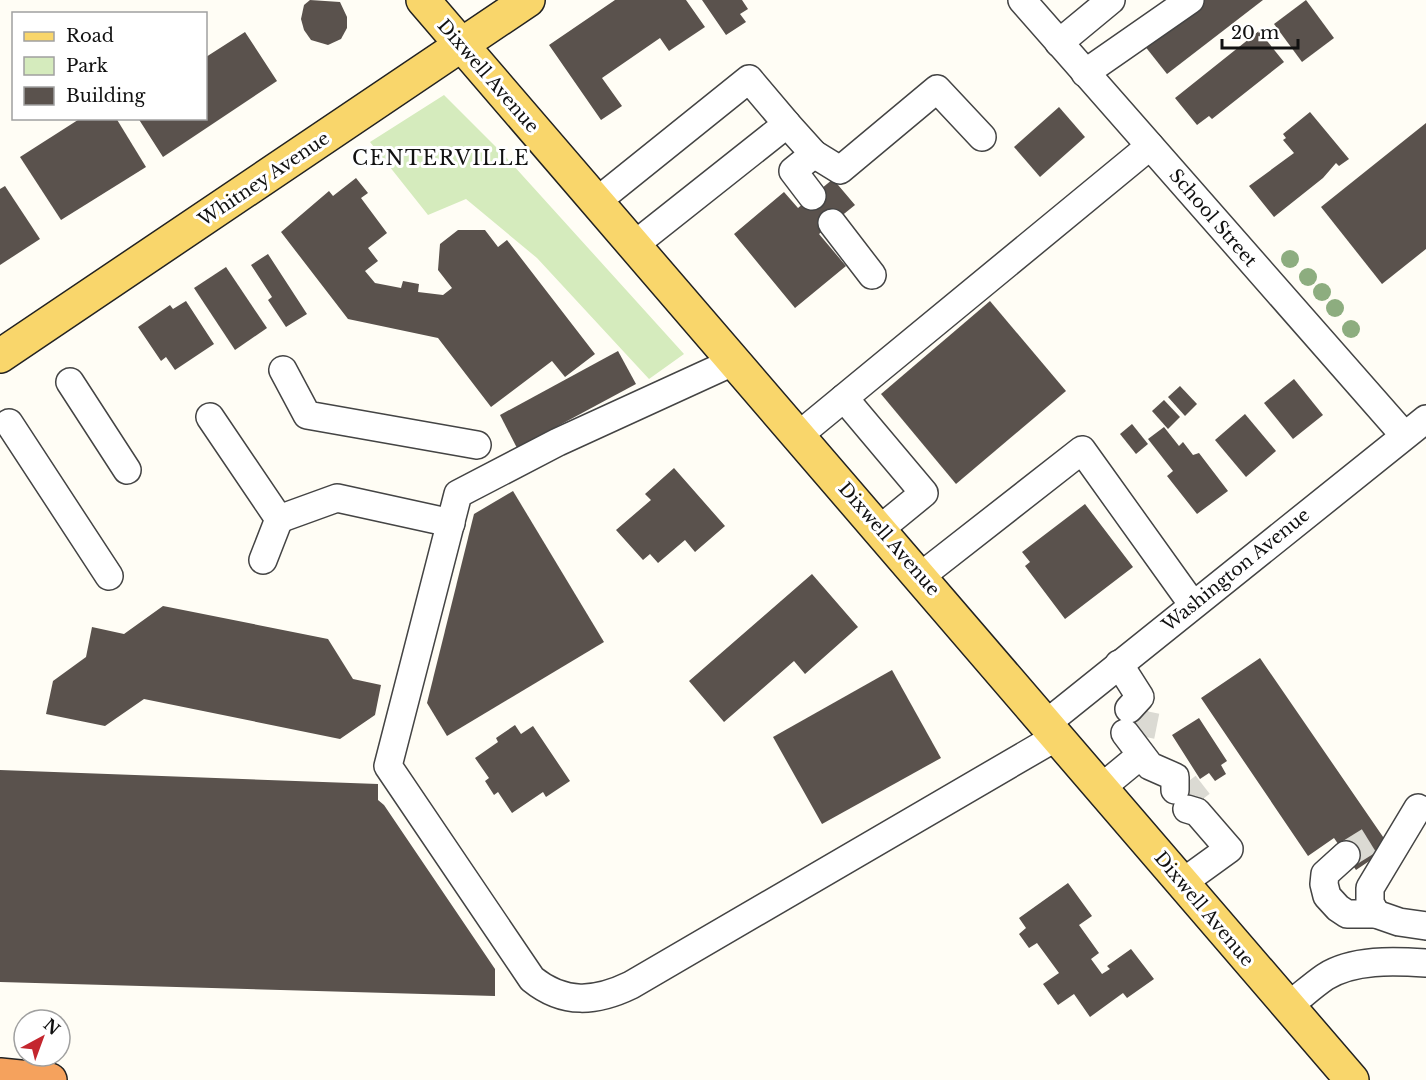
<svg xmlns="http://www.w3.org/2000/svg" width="1426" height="1080" viewBox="0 0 1426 1080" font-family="'Libre Baskerville',serif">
<rect width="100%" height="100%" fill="#fffdf5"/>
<path fill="#d5ebbd" d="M444 95 504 155 684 354 649 379 537 258 466 199 428 215 370 142Z"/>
<g fill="#5a524d">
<path d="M310 0 340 2 347 17V28L341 39 328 45 311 40 304 30 301 19 304 5Z"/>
<path d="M615 0H686L705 27 669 51 660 38 602 78 622 106 601 120 549 45Z"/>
<path d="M702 0H742L748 9 740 14 746 22 726 35Z"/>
<path d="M1202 0H1263L1167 74 1144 45Z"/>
<path d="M1306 0 1334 38 1302 62 1274 24Z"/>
<path d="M1259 31 1284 62 1212 119 1209 116 1197 125 1175 98Z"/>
<path d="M245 32 277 81 163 157 138 118H206V57Z"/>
<path d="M1059 107 1085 137 1040 177 1014 147Z"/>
<path d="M1310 112 1349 159 1339 166 1336 163 1323 178 1274 217 1249 186 1294 153 1283 140 1286 138 1283 134Z"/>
<path d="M81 118H116L146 167 61 220 20 157Z"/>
<path d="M1426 123V249L1382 284 1321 207Z"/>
<path d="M356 178 368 193 361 198 387 233 368 248 378 261 365 271 375 283 401 288 403 281 419 284 418 292 443 295 452 288 438 270 440 244 458 230H485L498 247 507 240 595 354 565 377 552 361 491 407 438 338 348 319 281 232 329 191 333 196Z"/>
<path d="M833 179 855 205 819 234 846 266 795 308 734 234 784 192 798 208Z"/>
<path d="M5 186 40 239 0 265V189Z"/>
<path d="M268 254 307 314 286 327 268 300 272 297 251 265Z"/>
<path d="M226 267 267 328 235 350 194 288Z"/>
<path d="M186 301 214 344 175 370 166 357 161 361 138 327 170 305 173 309Z"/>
<path d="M990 301 1066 391 956 484 881 394Z"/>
<path d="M618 351 636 384 517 448 500 415Z"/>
<path d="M1294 379 1323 415 1293 439 1264 403Z"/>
<path d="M1180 386 1197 404 1185 416 1168 397Z"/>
<path d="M1164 400 1180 417 1168 429 1152 411Z"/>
<path d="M1245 414 1276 451 1246 477 1215 440Z"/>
<path d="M1132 424 1148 444 1136 454 1120 434Z"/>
<path d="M1164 427 1179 446 1183 442 1193 455 1199 453 1228 491 1197 514 1167 476 1173 471 1148 439Z"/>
<path d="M674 468 725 526 695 552 685 540 658 563 650 554 643 560 616 530 651 500 645 494Z"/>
<path d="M513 491 604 642 447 736 427 703 474 514Z"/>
<path d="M1085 504 1133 567 1065 619 1025 566 1030 562 1022 552Z"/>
<path d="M812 574 858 627 805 674 794 661 724 722 689 681Z"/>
<path d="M163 606 328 639 353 679 381 685 375 715 340 739 144 699 105 726 46 714 53 681 86 657 92 627 124 634Z"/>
<path d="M1260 658 1390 847 1356 870 1334 838 1308 856 1201 698Z"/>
<path d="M892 670 941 758 822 824 773 737Z"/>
<path d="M1124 707 1149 712 1145 736 1120 732Z"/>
<path d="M1199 718 1227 761 1221 765 1226 774 1215 781 1209 773 1200 779 1172 735Z"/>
<path d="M515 725 521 734 533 726 570 781 546 797 543 792 512 813 498 792 494 795 485 781 489 778 475 758 498 742 496 738Z"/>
<path d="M0 770 378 784V800L384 805 495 969V996L0 982Z"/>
<path d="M1192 780 1204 799 1183 812 1175 790Z"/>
<path d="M1068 883 1092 916 1079 925 1099 953 1091 959 1102 974 1110 969 1107 966 1131 949 1154 979 1127 998 1123 993 1090 1017 1074 994 1058 1005 1043 984 1059 973 1037 943 1029 948 1019 934 1026 928 1019 918Z"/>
</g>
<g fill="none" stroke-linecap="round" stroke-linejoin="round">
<g stroke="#dbdad3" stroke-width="27" stroke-dasharray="27 14" stroke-linecap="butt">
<path d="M1141 736 1146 711"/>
<path d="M1185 784 1199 802"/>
<path d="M1346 855 1380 834"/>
</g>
<g stroke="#444" stroke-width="30">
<g id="minor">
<path d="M1022 0 1404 435"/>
<path d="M1059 43 1111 0"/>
<path d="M1085 73 1190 0"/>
<path d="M787 124 814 154 840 170 937 89 982 137"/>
<path d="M812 196 793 171 814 154"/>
<path d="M596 202 749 79 787 124 633 246"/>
<path d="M832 223 872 275"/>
<path d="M735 361 558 442 458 494 388 766 532 979C564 1005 596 1002 631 985L1058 736"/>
<path d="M283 370 307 415 477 445"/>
<path d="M70 382 127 470"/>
<path d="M844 398 924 493 880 529"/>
<path d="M210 417 279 519 263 560"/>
<path d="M9 423 109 576"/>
<path d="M799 435 1150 146"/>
<path d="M279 519 337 498 451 523"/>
<path d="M921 576 1082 450 1193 605"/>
<path d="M1119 664 1140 697 1129 709"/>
<path d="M1047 723 1426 419"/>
<path d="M1125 733 1150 766 1175 777V790"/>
<path d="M1101 788 1141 755"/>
<path d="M1346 855 1325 874 1324 884 1327 896 1338 908 1347 914H1376L1399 922 1426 926"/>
<path d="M1182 883 1229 849 1197 812 1187 809"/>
<path d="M1376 914 1370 903V888L1418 808"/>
<path d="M1288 1006C1300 997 1312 986 1325 977 1353 959 1394 961 1426 963"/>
</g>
</g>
<g stroke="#222" stroke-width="36">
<g id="major">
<path d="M423 0 1352 1080"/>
<path d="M0 356 528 0"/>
</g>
</g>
<g stroke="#222" stroke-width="36">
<path id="highway" d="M0 1075 50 1080"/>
</g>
<use href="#minor" stroke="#fff" stroke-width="27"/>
<use href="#major" stroke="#f9d66b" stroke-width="33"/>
<use href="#highway" stroke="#f5a25d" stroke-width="33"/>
</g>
<g fill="#8dad7f">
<circle cx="1290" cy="259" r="9"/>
<circle cx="1308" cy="277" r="9"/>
<circle cx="1322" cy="292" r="9"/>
<circle cx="1335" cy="308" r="9"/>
<circle cx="1351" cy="329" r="9"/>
</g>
<g text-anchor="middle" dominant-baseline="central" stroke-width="6" stroke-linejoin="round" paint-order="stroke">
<g font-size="18" fill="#111" stroke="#fff">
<text transform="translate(488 76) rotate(49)">Dixwell Avenue</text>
<text transform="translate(264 179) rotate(-34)">Whitney Avenue</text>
<text transform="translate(1213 218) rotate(49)">School Street</text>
<text transform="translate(889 539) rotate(49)">Dixwell Avenue</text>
<text transform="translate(1236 570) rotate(-39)">Washington Avenue</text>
<text transform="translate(1204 909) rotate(50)">Dixwell Avenue</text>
</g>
<g font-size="20" letter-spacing="1.5" fill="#111" stroke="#fff">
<text x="441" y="158">CENTERVILLE</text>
</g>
</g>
<rect x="12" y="12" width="195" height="108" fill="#ffffff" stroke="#a0a0a0" stroke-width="1.5"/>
<rect x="24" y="32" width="30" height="9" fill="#f9d66b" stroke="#a0a0a0" stroke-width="1.5"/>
<text x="66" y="42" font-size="18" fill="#111111">Road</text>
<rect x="24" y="57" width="30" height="18" fill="#d5ebbd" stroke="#a0a0a0" stroke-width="1.5"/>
<text x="66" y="72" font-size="18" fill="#111111">Park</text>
<rect x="24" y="87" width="30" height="18" fill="#5a524d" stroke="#a0a0a0" stroke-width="1.5"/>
<text x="66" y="102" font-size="18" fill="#111111">Building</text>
<g transform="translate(42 1038) rotate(41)"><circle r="28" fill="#ffffff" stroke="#a0a0a0" stroke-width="1.5"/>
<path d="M0-4.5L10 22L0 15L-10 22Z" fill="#c4262e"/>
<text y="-9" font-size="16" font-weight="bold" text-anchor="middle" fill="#111111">N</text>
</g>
<path d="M1222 39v9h76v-9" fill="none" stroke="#111111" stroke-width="3"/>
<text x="1231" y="39" font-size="18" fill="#111111" stroke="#ffffff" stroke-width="4.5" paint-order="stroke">20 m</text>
</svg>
